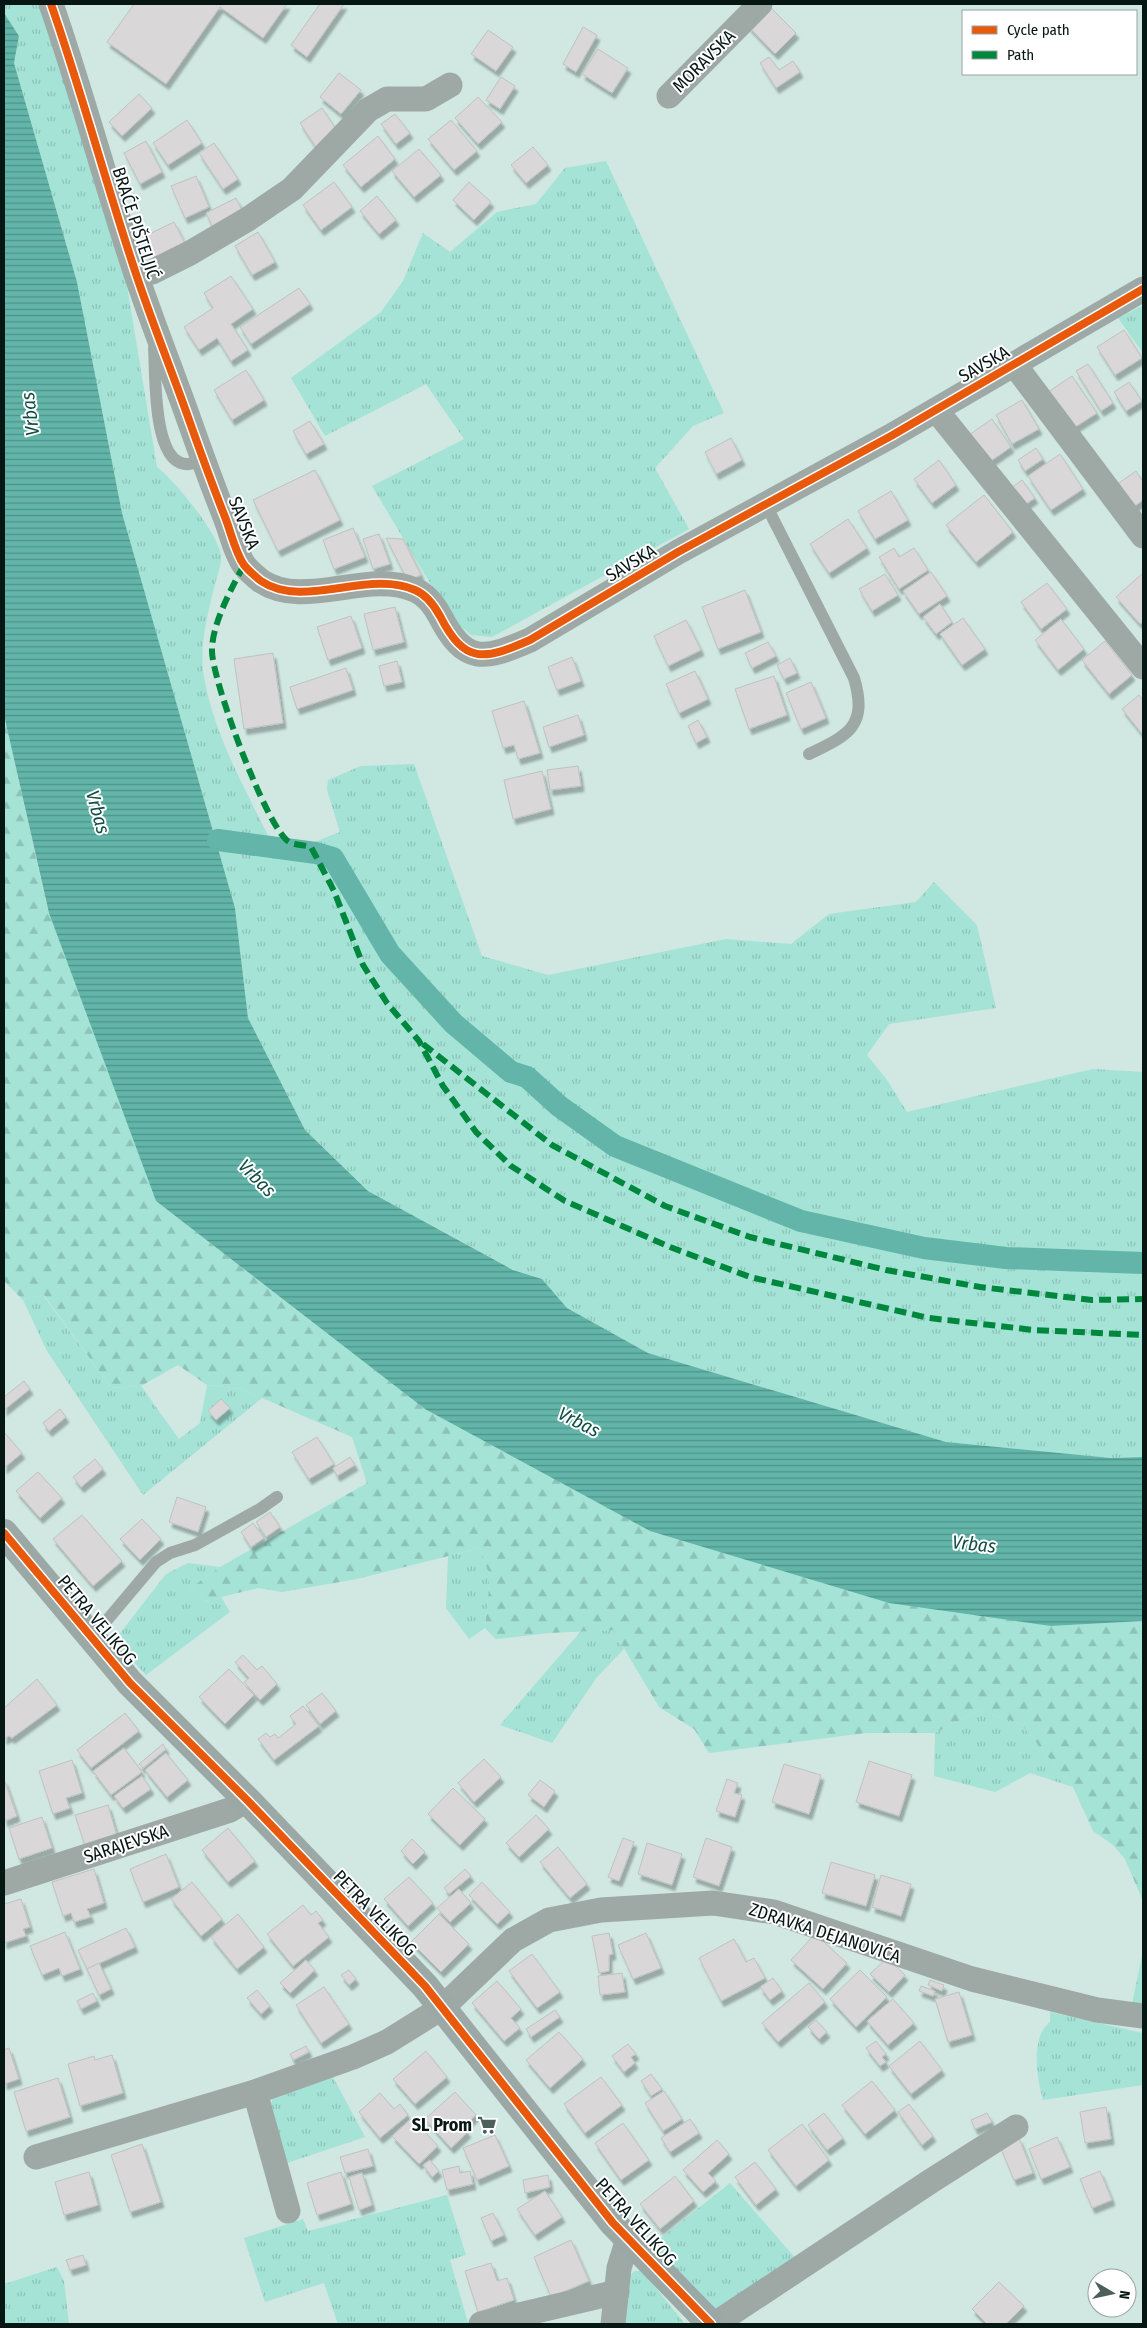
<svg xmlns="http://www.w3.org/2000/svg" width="1147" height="2328" viewBox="0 0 1147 2328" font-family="'Fira Sans Condensed',sans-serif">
<defs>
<pattern id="grass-tufts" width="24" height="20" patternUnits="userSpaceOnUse" patternTransform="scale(1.25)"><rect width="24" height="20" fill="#a4e3d6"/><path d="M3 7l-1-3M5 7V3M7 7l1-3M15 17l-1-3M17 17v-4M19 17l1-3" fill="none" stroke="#8cc2b7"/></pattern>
<pattern id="forest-firs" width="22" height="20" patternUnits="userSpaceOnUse" patternTransform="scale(1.25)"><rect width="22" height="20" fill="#a4e3d6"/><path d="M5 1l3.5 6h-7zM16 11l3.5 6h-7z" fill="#8cc2b7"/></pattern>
<pattern id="water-rules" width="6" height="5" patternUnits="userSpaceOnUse" patternTransform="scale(1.25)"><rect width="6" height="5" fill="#62b5a8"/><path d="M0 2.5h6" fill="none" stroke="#4f9288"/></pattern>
<filter id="shadow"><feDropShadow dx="3" dy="5.5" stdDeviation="1" flood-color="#0004"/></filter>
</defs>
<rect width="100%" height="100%" fill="#d0e7e2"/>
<g fill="url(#grass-tufts)">
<path d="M4 4H42L119 238 157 467C174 480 222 537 221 558 221 568 216 579 214 588 207 616 199 649 204 677 215 740 251 799 278 856L340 832 327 790 328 780 361 766 414 764 482 956 548 975 726 939 791 944 829 914 916 902 934 882 977 925 996 1008 889 1024 867 1055 887 1080 907 1112 1093 1069 1143 1072V1457L1111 1458 946 1442 648 1353 567 1308 542 1279 514 1270 368 1191 305 1130 248 1018 235 908 122 513 77 282 14 63 19 36 4 13Z"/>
<path d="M606 161 724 413 693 426 655 468 689 529 492 637 471 635 445 614 436 593 372 486 464 439 426 384 325 436 291 378 381 312 403 281 423 233 450 252 497 212 536 204 565 168Z"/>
<path d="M1142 306 1143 308V353L1118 318Z"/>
<path d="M43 1295 111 1388 141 1386 179 1439 200 1423 207 1385 241 1389 262 1398 143 1495 47 1351 23 1300Z"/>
<path d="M480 1548 490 1577 485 1628 469 1639 446 1608 448 1556Z"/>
<path d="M188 1563 220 1567 189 1589 205 1601 221 1597 230 1612 146 1675 114 1641 166 1574Z"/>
<path d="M613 1630 624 1649 597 1677 552 1743 500 1725 581 1631Z"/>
<path d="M980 1710 1021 1724 1073 1787 1030 1773 995 1792 934 1776 935 1733Z"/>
<path d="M1050 2012 1143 2033V2085L1043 2100C1037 2079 1030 2037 1050 2022Z"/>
<path d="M333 2077 365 2137 284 2164 270 2108 272 2100 277 2094Z"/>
<path d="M730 2183 797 2260 718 2310 709 2309 651 2246Z"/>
<path d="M447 2195 466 2255 450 2260 468 2323 338 2324 324 2283 265 2302 244 2238 303 2219 308 2231Z"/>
<path d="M57 2267 64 2281 69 2324H4V2284Z"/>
<path d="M635 2271H641L647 2277 685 2324H624L629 2276Z"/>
</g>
<g fill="url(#forest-firs)">
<path d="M4 715 46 902 156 1201 425 1409 1051 1626 1143 1621V1901L1125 1859 1113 1845 1093 1831 1073 1787 1021 1724 980 1710 935 1733H866L709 1753 694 1729 659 1707 613 1630 549 1633 496 1639 485 1628 490 1577 480 1548 357 1579 282 1592 258 1588 205 1601 189 1589 220 1567 367 1483 352 1437 241 1389 207 1385 178 1365 141 1386 111 1388 44 1295 23 1300 4 1281Z"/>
<path d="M1143 1951V2005L1132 2004Z"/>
</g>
<path fill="url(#water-rules)" d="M4 13 19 36 14 63 77 282 122 513 235 908 248 1018 305 1130 368 1191 513 1270 542 1279 567 1308 648 1353 946 1442 1111 1458 1143 1457V1621L1051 1626 889 1603 650 1531 425 1409 156 1201 49 913 4 715Z"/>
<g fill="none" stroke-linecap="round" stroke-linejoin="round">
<path stroke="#62b5a8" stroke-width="22" d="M218 840 316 853 333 858 390 954 453 1023 511 1072 527 1077 559 1106 615 1146 801 1221 924 1248 1006 1258 1143 1263"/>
</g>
<g fill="#d9d7d7" stroke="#bfc2c0" filter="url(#shadow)">
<path d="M134 4H287L263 38 220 7 166 84 107 42Z"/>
<path d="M320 4H344L307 57 291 45Z"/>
<path d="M768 5 796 33 775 54 748 26Z"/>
<path d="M583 27 597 35 576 72 563 64Z"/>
<path d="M488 30 513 47 496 71 471 54Z"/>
<path d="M598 49 628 68 612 93 582 74Z"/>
<path d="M769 57 779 70 793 61 800 72 776 88 760 63Z"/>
<path d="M339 73 361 90 341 114 320 97Z"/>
<path d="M501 77 515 86 500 109 486 100Z"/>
<path d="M139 94 152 108 122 136 109 122Z"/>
<path d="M478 97 502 122 478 144 455 118Z"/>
<path d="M322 108 338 132 316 147 300 123Z"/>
<path d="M395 114 410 133 396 144 381 124Z"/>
<path d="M187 120 202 143 168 165 153 143Z"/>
<path d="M451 120 477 151 454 170 428 139Z"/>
<path d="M378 136 395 159 361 187 343 165Z"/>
<path d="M146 141 162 172 140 184 124 153Z"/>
<path d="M214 143 238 179 223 189 199 153Z"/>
<path d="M533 147 548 165 526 183 511 165Z"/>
<path d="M419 149 441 175 414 197 392 171Z"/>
<path d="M196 176 209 207 185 218 171 186Z"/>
<path d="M334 182 352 207 321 230 303 205Z"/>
<path d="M469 182 491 202 474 220 453 200Z"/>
<path d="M377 196 396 220 379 234 360 211Z"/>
<path d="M236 198 245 217 215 232 206 213Z"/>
<path d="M174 222 188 249 158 264 145 236Z"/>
<path d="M258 232 275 262 252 275 235 246Z"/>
<path d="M231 276 253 309 231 324 248 350 231 361 217 338 199 350 184 327 213 308 204 293Z"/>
<path d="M299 288 310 304 251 344 240 327Z"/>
<path d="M1124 330 1142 358 1115 375 1097 347Z"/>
<path d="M1088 364 1113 403 1101 411 1076 371Z"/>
<path d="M246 370 264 400 232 420 214 390Z"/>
<path d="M1072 376 1097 413 1072 429 1048 392Z"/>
<path d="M1129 382 1142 401 1126 411 1114 392Z"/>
<path d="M1022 400 1039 429 1012 444 996 415Z"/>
<path d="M992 419 1011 447 985 465 966 437Z"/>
<path d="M310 421 324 444 306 454 293 431Z"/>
<path d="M731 438 742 460 716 474 705 452Z"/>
<path d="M1036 448 1043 459 1025 471 1018 460Z"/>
<path d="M1060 454 1083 489 1051 510 1028 476Z"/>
<path d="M939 460 956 485 932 503 914 479Z"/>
<path d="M315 470 340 520 278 551 253 500Z"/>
<path d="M1136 471 1143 482V500L1132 508 1116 485Z"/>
<path d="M1022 480 1035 498 1023 506 1006 492Z"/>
<path d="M891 491 908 520 875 539 858 511Z"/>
<path d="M984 495 1013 532 976 562 946 525Z"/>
<path d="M848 519 867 548 829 573 810 544Z"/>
<path d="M353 528 365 557 334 569 323 540Z"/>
<path d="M379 534 390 564 373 569 363 539Z"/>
<path d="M386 538 403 539 421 575 408 581Z"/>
<path d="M894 548 899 557 914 548 928 570 899 589 879 557Z"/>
<path d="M931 572 947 596 919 614 903 591Z"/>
<path d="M1143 573V622L1140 624 1116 597Z"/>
<path d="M885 574 898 595 872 611 859 589Z"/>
<path d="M1047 583 1067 609 1041 629 1021 602Z"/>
<path d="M745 590 761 632 718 649 702 607Z"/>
<path d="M940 604 952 622 936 634 923 617Z"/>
<path d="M395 607 404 642 373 650 364 614Z"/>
<path d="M351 616 362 648 328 660 317 627Z"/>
<path d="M963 618 985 649 962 665 940 634Z"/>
<path d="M1061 619 1084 649 1058 670 1035 640Z"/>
<path d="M686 620 701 650 668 666 654 636Z"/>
<path d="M1105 641 1132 675 1109 694 1082 660Z"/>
<path d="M768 642 776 656 752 668 745 653Z"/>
<path d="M273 653 283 723 244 729 234 659Z"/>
<path d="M572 657 581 681 557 690 548 667Z"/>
<path d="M790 658 797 673 784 679 777 665Z"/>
<path d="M397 661 402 682 384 686 379 666Z"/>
<path d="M346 668 353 690 297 709 290 687Z"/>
<path d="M695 671 708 699 679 713 666 684Z"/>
<path d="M774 676 787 715 749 729 735 689Z"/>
<path d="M811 682 826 718 801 729 786 693Z"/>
<path d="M1139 695 1143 700V735L1122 709Z"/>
<path d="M524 701 540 753 518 759 514 745 503 748 492 711Z"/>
<path d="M578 715 584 735 549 747 543 727Z"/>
<path d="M698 720 707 737 696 743 688 726Z"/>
<path d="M578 766 581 786 550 790 547 770Z"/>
<path d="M542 771 551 809 513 819 504 780Z"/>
<path d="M24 1381 30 1389 4 1410V1397Z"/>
<path d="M221 1399 230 1408 216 1420 208 1411Z"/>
<path d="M60 1409 66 1417 49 1431 43 1423Z"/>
<path d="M4 1432 22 1453 4 1468Z"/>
<path d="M317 1437 334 1464 309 1479 292 1452Z"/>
<path d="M350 1457 355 1465 337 1476 333 1468Z"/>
<path d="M95 1459 103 1469 81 1487 73 1477Z"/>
<path d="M38 1472 62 1498 40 1518 16 1491Z"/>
<path d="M177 1497 206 1507 198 1532 169 1522Z"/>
<path d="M270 1512 280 1527 266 1537 256 1522Z"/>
<path d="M82 1515 122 1561 93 1586 53 1539Z"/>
<path d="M142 1519 161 1539 140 1560 120 1539Z"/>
<path d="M253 1523 264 1538 251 1547 241 1532Z"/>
<path d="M243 1655 257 1670 262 1666 277 1684 260 1700 244 1682 249 1678 235 1662Z"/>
<path d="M229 1669 254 1695 225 1724 199 1697Z"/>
<path d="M37 1679 57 1705 12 1738 9 1736 4 1739V1708Z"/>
<path d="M322 1693 336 1711 320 1724 306 1705Z"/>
<path d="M303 1706 319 1726 274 1760 258 1739 266 1733 270 1737 275 1734 278 1738 296 1724 290 1716Z"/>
<path d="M125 1713 139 1731 91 1768 77 1750Z"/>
<path d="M163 1744 166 1749 143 1768 139 1764Z"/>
<path d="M124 1748 142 1772 111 1795 93 1771Z"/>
<path d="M166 1753 188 1780 167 1797 145 1770Z"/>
<path d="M484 1759 501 1777 474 1802 458 1783Z"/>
<path d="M72 1760 82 1793 66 1798 70 1808 53 1814 39 1771Z"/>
<path d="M869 1761 912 1775 899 1816 856 1802Z"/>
<path d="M784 1764 821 1775 809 1814 772 1802Z"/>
<path d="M142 1776 151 1789 123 1808 114 1796Z"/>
<path d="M4 1779 17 1816 5 1821 4 1818Z"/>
<path d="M727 1779 738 1783 734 1793 742 1795 735 1817 716 1811Z"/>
<path d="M540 1780 555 1791 544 1807 528 1795Z"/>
<path d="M453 1788 485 1819 460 1845 428 1814Z"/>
<path d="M108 1805 117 1836 85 1846 75 1815Z"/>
<path d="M536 1815 549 1829 519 1857 506 1843Z"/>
<path d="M42 1817 52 1848 19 1859 9 1828Z"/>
<path d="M228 1828 255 1861 228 1882 202 1850Z"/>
<path d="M623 1838 634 1842 619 1881 608 1877Z"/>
<path d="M706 1838 732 1847 719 1886 693 1877Z"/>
<path d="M412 1839 425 1852 413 1864 401 1851Z"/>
<path d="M647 1843 682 1854 672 1885 638 1874Z"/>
<path d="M558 1847 587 1884 570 1898 540 1862Z"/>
<path d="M166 1854 179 1887 143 1902 130 1869Z"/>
<path d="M831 1862 875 1875 866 1906 822 1893Z"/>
<path d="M94 1869 104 1903 87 1909 91 1917 74 1922 71 1913 63 1916 52 1882Z"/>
<path d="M465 1869 471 1876 449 1894 444 1888Z"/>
<path d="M881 1875 911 1884 901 1916 872 1907Z"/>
<path d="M409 1877 433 1903 408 1926 384 1899Z"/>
<path d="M192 1882 222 1919 201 1936 171 1899Z"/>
<path d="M482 1882 510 1912 497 1924 469 1895Z"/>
<path d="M459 1889 471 1903 450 1922 437 1908Z"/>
<path d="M21 1899 30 1927 23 1929 26 1936 4 1943V1904Z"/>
<path d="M303 1905 311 1915 316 1911 323 1920 318 1923 329 1937 293 1966 267 1934Z"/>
<path d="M238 1914 264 1947 237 1969 211 1937Z"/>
<path d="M439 1914 469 1944 441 1972 411 1942Z"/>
<path d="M126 1928 135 1947 87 1969 78 1950Z"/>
<path d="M65 1932 80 1969 62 1976 59 1968 42 1975 30 1946Z"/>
<path d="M609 1933 613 1954 609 1955V1971L599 1973 592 1936Z"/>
<path d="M646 1933 661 1968 633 1979 618 1945Z"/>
<path d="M815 1934 847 1963 823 1989 791 1960Z"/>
<path d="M734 1939 746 1962 754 1958 765 1978 721 2001 699 1958Z"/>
<path d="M532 1954 560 1992 537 2008 509 1971Z"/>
<path d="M887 1958 905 1975 889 1992 870 1974Z"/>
<path d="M306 1960 315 1970 290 1993 280 1983Z"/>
<path d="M99 1963 111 1989 99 1995 87 1969Z"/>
<path d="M349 1970 356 1979 349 1985 341 1975Z"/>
<path d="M860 1970 887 1997 856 2027 830 1999Z"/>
<path d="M622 1973 625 1992 600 1995 598 1976Z"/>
<path d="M773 1978 782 1991 770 2000 760 1987Z"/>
<path d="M930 1980 944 1985 942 1991 928 1985Z"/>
<path d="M497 1981 521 2009 511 2018 520 2028 504 2041 472 2003Z"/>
<path d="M809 1983 825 2002 778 2042 762 2023Z"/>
<path d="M921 1986 935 1991 933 1996 919 1991Z"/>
<path d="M324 1987 349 2024 321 2043 296 2005Z"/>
<path d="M257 1990 270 2006 261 2014 247 1998Z"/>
<path d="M959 1992 972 2035 948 2042 935 1999Z"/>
<path d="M93 1993 97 2001 81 2009 77 2001Z"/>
<path d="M893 1999 914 2023 888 2045 867 2021Z"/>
<path d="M555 2010 560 2017 531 2037 526 2029Z"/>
<path d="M816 2020 827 2032 819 2039 808 2027Z"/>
<path d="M559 2032 583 2059 550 2088 526 2060Z"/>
<path d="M876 2041 886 2054 882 2057 886 2062 880 2066 866 2048Z"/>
<path d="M920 2041 942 2070 911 2094 889 2066Z"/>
<path d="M628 2044 636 2054 631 2057 635 2063 624 2072 612 2056Z"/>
<path d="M306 2046 309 2052 293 2060 290 2054Z"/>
<path d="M9 2048 19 2079 4 2084V2050Z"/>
<path d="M426 2051 447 2077 415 2104 393 2079Z"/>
<path d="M112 2055 123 2093 80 2106 68 2064 94 2056 95 2060Z"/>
<path d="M651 2074 662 2089 651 2096 641 2081Z"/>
<path d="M601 2077 622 2105 585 2133 564 2104Z"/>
<path d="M58 2078 70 2117 26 2131 14 2092Z"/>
<path d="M872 2081 895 2110 865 2134 842 2105Z"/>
<path d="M664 2091 682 2119 663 2131 645 2103Z"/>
<path d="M455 2092 476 2115 463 2127 468 2132 451 2148 425 2119Z"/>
<path d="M380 2093 394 2109 400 2104 408 2115 380 2138 359 2112Z"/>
<path d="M909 2104 933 2136 922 2145 898 2112Z"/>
<path d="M1106 2107 1111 2139 1085 2143 1080 2112Z"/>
<path d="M824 2113 843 2138 827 2150 808 2125Z"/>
<path d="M987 2113 992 2122 975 2129 971 2120Z"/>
<path d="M412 2118 438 2146 419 2164 392 2136Z"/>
<path d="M690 2119 699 2133 670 2152 661 2138Z"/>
<path d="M623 2123 649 2160 621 2180 595 2143Z"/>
<path d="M802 2124 829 2160 796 2186 768 2150Z"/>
<path d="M495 2135 509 2166 477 2180 463 2148Z"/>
<path d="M1057 2137 1070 2167 1041 2179 1029 2149Z"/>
<path d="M1019 2138 1033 2173 1014 2180 1000 2146Z"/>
<path d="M717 2140 729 2154 708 2173 716 2181 703 2192 683 2170Z"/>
<path d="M142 2144 161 2202 130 2212 111 2155Z"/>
<path d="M368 2149 373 2166 345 2173 340 2157Z"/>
<path d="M430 2160 439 2171 432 2177 423 2165Z"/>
<path d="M755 2162 776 2189 756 2205 735 2177Z"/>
<path d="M459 2166 460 2173 470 2171 473 2184 447 2190 442 2170Z"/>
<path d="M1100 2171 1112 2200 1092 2208 1080 2179Z"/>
<path d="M89 2172 98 2205 64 2215 55 2182Z"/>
<path d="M341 2172 351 2204 317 2215 307 2183Z"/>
<path d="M362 2173 372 2205 359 2210 349 2177Z"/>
<path d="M548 2175 550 2187 525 2193 523 2180Z"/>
<path d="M675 2176 694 2201 660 2229 640 2204Z"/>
<path d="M545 2191 562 2217 535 2235 517 2209Z"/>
<path d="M493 2213 504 2235 491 2241 481 2218Z"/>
<path d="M571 2240 589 2281 551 2297 534 2257Z"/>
<path d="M83 2255 86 2265 70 2270 66 2260Z"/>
<path d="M491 2263 497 2281 507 2278 514 2300 478 2312 465 2271Z"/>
<path d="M999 2282 1024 2306 1006 2324H987L972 2309Z"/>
</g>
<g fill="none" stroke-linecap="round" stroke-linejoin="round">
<g stroke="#9ea9a6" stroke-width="12">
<path d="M154 348C156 371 151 476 194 463L199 451"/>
<path d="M766 505 854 678C868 726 849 735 809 754"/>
<path d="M92 1638 156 1562 170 1553 195 1545 260 1509 277 1497"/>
</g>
<g stroke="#9ea9a6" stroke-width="25">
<path d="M51 4C82 93 106 184 136 274 152 322 171 369 188 417 200 451 212 484 225 517 231 532 235 552 244 565 248 570 256 577 261 581 304 610 368 569 415 590 427 595 434 605 440 616 465 665 484 660 530 640L678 552 891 436 1143 289"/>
<path d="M669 96 760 4"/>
<path d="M137 276 152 272 190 253 248 219 292 189 368 110 387 99H426L450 85"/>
<path d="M1014 364 1143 536"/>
<path d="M936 410 1143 667"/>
<path d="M4 1883 230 1810 247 1800"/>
<path d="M255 2092 288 2211"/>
<path d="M36 2157 255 2092 353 2057 387 2042 443 2007 513 1940 549 1920 601 1910 713 1903 774 1912 972 1979 1097 2010 1143 2016"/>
<path d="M481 2324 617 2292"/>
<path d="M613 2324 619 2268 628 2239"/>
<path d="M715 2324 931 2181 1016 2127"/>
</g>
<path stroke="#9ba8a6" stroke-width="28" d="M4 1533 130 1683 247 1800 425 1986 613 2223 711 2324"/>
<g stroke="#00873e" stroke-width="6" stroke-dasharray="12 6" stroke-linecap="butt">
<path d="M244 565C232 587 212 624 212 650 211 678 267 829 289 842 294 845 305 845 311 847L334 891 363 965 387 1003 419 1041 443 1086 476 1132 511 1166 565 1201 670 1247 750 1277 929 1318 1034 1330 1143 1335"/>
<path d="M423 1044 552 1145 665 1206 750 1237 886 1270 980 1287 1092 1300 1143 1299"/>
</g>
<g stroke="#fff" stroke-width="11">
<g id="cycleway">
<path d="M51 4C82 93 106 184 136 274 152 322 171 369 188 417 200 451 212 484 225 517 231 532 235 552 244 565 248 570 256 577 261 581 304 610 368 569 415 590 427 595 434 605 440 616 465 665 484 660 530 640L678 552 891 436 1143 289"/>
<path d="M4 1533 130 1683 247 1800 425 1986 613 2223 711 2324"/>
</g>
</g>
<use href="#cycleway" stroke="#e8590c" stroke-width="8"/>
</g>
<defs>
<g id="supermarket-bare" transform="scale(1.5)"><path d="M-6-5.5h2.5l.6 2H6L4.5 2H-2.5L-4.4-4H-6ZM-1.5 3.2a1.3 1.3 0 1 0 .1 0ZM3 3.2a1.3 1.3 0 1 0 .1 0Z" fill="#4d5f5b" stroke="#fff" stroke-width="2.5" paint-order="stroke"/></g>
</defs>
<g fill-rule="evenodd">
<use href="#supermarket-bare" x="487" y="2125"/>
</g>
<g text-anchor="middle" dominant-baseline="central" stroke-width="4" stroke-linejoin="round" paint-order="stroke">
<g font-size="18" fill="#061613" stroke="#fff">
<text transform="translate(704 61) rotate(-45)">MORAVSKA</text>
<text transform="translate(136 223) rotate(72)">BRAĆE PIŠTELJIĆ</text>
<text transform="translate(984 364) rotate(-30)">SAVSKA</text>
<text transform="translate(244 523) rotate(68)">SAVSKA</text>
<text transform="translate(631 563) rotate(-31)">SAVSKA</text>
<text transform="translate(97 1620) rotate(50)">PETRA VELIKOG</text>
<text transform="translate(126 1844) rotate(-18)">SARAJEVSKA</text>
<text transform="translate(375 1913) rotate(46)">PETRA VELIKOG</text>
<text transform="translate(825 1933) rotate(18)">ZDRAVKA DEJANOVIĆA</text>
<text transform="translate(636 2222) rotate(48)">PETRA VELIKOG</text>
</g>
<g font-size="18" font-weight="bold" fill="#061613" stroke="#fff" text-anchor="end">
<text x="472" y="2125">SL Prom</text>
</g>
<g font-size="19" font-style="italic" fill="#114e44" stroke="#fff">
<text transform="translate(30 414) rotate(-97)">Vrbas</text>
<text transform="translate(98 812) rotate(74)">Vrbas</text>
<text transform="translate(257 1178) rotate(45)">Vrbas</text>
<text transform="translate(579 1422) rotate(27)">Vrbas</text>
<text transform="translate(974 1544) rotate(6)">Vrbas</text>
</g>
</g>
<rect width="1147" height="2328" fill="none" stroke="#061613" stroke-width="10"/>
<rect x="962" y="10" width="175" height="65" fill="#ffffff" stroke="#9ba2a1"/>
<rect x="972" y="26" width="25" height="8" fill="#e8590c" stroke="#9ba2a1"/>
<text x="1007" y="35" font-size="15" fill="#061613">Cycle path</text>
<rect x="972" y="51" width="25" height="8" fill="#00873e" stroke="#9ba2a1"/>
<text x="1007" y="60" font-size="15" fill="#061613">Path</text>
<g transform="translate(1112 2293) rotate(99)"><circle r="24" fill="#ffffff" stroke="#9ba2a1"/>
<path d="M0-4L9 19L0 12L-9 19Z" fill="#4d5f5b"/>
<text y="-8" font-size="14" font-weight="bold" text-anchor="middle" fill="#061613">N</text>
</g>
</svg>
